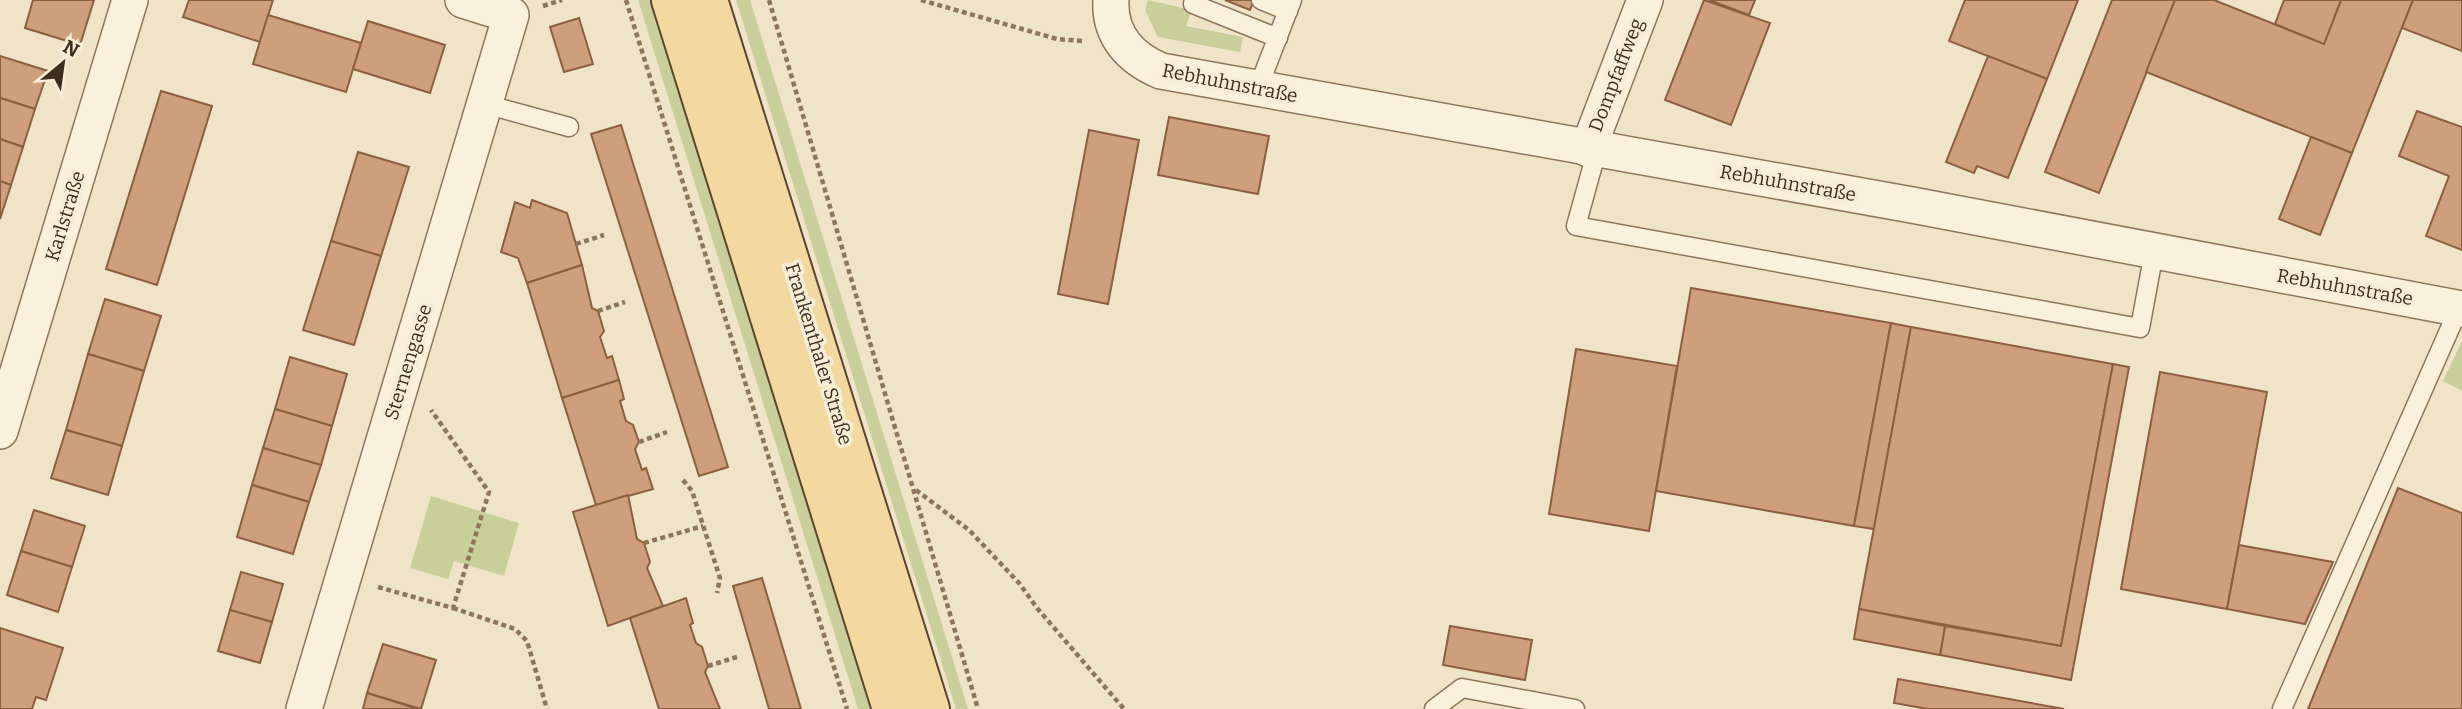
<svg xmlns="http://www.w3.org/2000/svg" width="2462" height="709" viewBox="0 0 2462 709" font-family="Bitter,serif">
<rect width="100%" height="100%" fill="#f0e4c8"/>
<g fill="#c9cf9b">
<path d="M638 0H651L870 709H858Z"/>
<path d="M736 0H750L968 709H956Z"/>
<path d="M1148 0 1192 10 1186 26 1243 37 1240 52 1158 37 1145 10Z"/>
<path d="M2462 341V391L2443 381Z"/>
<path d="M431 496 519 523 504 576 454 561 448 579 410 568Z"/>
</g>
<g fill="#cf9f7d" stroke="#8d5f41" stroke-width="2">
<path d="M33 0H94L80 45 25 28Z"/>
<path d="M189 0H273L260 42 183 17Z"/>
<path d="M1225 0H1254L1250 10Z"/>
<path d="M1704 0 1770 23 1731 125 1665 100Z"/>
<path d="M1709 0H1755L1749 15Z"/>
<path d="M1965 0H2078L2047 79 1949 41Z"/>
<path d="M2112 0H2175L2099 193 2045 172Z"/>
<path d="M2175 0H2214L2324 44 2341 0H2413L2352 153 2146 72Z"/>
<path d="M2284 0H2341L2324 44 2275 24Z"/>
<path d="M2413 0H2462V51L2402 28Z"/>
<path d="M268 15 361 43 346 92 253 64Z"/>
<path d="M579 18 593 64 564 72 550 27Z"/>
<path d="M368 21 445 45 430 93 353 69Z"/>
<path d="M0 56 48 71 35 109 0 98Z"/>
<path d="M1988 56 2047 79 2008 178 1977 166 1974 173 1946 162Z"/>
<path d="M161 91 212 106 157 285 106 269Z"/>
<path d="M0 98 35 109 23 147 0 139Z"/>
<path d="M2417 111 2462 127V250L2426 236 2449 176 2399 156Z"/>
<path d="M1169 117 1269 136 1258 194 1158 175Z"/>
<path d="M621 125 728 467 699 476 591 134Z"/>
<path d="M1089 130 1139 140 1108 304 1058 294Z"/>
<path d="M2311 137 2352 153 2320 235 2279 219Z"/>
<path d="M0 139 23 147 11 185 0 181Z"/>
<path d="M358 152 409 167 381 256 331 241Z"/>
<path d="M0 181 11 185 0 219Z"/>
<path d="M532 200 567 213 582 265 527 283 518 258 501 252 515 202 530 208Z"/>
<path d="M331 241 381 256 354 345 303 330Z"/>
<path d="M582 265 592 308 598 311 604 331 600 337 607 358 612 356 619 380 562 398 527 283Z"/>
<path d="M1691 288 1891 323 1854 526 1656 491Z"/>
<path d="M105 299 161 316 144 371 88 354Z"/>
<path d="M1891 323 1911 327 1874 529 1854 526Z"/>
<path d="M1911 327 2113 364 2061 646 1859 609Z"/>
<path d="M1576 349 1677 366 1649 531 1549 514Z"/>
<path d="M88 354 144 371 122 446 66 430Z"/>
<path d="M290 357 347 374 332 426 275 409Z"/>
<path d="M2113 364 2129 367 2071 680 1940 655 1945 626 2061 646Z"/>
<path d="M2160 372 2267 392 2227 609 2121 589Z"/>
<path d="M619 380 624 399 620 401 626 421 633 425 639 442 635 449 642 470 646 468 653 489 596 505 562 398Z"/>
<path d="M275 409 332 426 321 465 263 448Z"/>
<path d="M66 430 122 446 108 495 51 478Z"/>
<path d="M263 448 321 465 309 502 252 485Z"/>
<path d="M252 485 309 502 293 554 237 537Z"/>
<path d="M2398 488 2462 513V709H2308Z"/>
<path d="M628 495 637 539 644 543 650 562 647 568 663 606 608 626 573 512Z"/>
<path d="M34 510 85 526 72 567 21 551Z"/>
<path d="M2239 545 2333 562 2305 624 2227 609Z"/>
<path d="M21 551 72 567 58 612 7 595Z"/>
<path d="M241 572 283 584 272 622 230 610Z"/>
<path d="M762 578 801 709H769L733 586Z"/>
<path d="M686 598 693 623 690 625 696 643 702 647 708 666 705 672 720 709H659L630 618Z"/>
<path d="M1859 609 1945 626 1940 655 1854 639Z"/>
<path d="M230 610 272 622 260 663 218 651Z"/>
<path d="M1450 626 1532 640 1525 680 1443 665Z"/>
<path d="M0 628 63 648 46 700 36 697 32 709H0Z"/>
<path d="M383 644 436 660 421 709 367 693Z"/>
<path d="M1898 679 2064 709H1928L1894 703Z"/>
<path d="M367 693 418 709H363Z"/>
</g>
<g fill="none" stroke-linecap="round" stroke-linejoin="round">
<g stroke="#8d765c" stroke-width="21">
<g id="lane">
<path d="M1194 0 1193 4 1278 38"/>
<path d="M1261 0 1288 11"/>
<path d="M1258 88 1292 0"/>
<path d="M485 104 569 127"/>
<path d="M1597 150 1576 226 2140 328 2154 252"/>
<path d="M1434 709 1462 688 1575 709"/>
<path d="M2282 709 2459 308"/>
</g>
</g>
<g stroke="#8d765c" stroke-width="38">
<g id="street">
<path d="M1111 0C1109 35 1130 58 1161 71L1912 205 2462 309"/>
<path d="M1588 149 1645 0"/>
<path d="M0 431 130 0"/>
<path d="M304 709 511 15 463 0"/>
</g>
</g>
<g stroke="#5b4430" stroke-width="42">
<g id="primary">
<path d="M671 0 892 709"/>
<path d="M708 0 930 709"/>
</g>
</g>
<g stroke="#8d765c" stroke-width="4.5" stroke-dasharray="5 3.5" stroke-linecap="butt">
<path d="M626 0 847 709"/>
<path d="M769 0 978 709"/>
<path d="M921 0 1057 39 1082 41"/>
<path d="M543 6 562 0"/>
<path d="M576 244 604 235"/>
<path d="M598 311 625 302"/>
<path d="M639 442 667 432"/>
<path d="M683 480 692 491 720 578 717 593"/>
<path d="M916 490 969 530 1019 583 1037 608 1124 709"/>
<path d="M644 543 703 526"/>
<path d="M378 587 453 608 489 492 431 410"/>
<path d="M453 608 515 629 527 641 547 709"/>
<path d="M708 666 737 657"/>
</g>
<use href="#lane" stroke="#faf1dc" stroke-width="18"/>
<use href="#street" stroke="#faf1dc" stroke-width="35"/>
<use href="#primary" stroke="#f3d9a0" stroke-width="38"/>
</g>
<g text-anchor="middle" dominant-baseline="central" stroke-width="7" stroke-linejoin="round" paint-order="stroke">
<g font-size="19" fill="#3d2e20" stroke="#f7eed8">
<text transform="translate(1616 75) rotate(-69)">Dompfaffweg</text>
<text transform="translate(1230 83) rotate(11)">Rebhuhnstraße</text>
<text transform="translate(1788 183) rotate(10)">Rebhuhnstraße</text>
<text transform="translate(65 216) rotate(-73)">Karlstraße</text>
<text transform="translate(2345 287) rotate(10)">Rebhuhnstraße</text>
<text transform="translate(819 354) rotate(73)">Frankenthaler Straße</text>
<text transform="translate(408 362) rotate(-73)">Sternengasse</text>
</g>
</g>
<g transform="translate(63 63) rotate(29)" stroke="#f7eed8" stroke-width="5" paint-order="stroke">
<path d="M0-5L12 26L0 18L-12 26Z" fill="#3d2e20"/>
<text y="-10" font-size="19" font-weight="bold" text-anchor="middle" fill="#3d2e20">N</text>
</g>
</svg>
